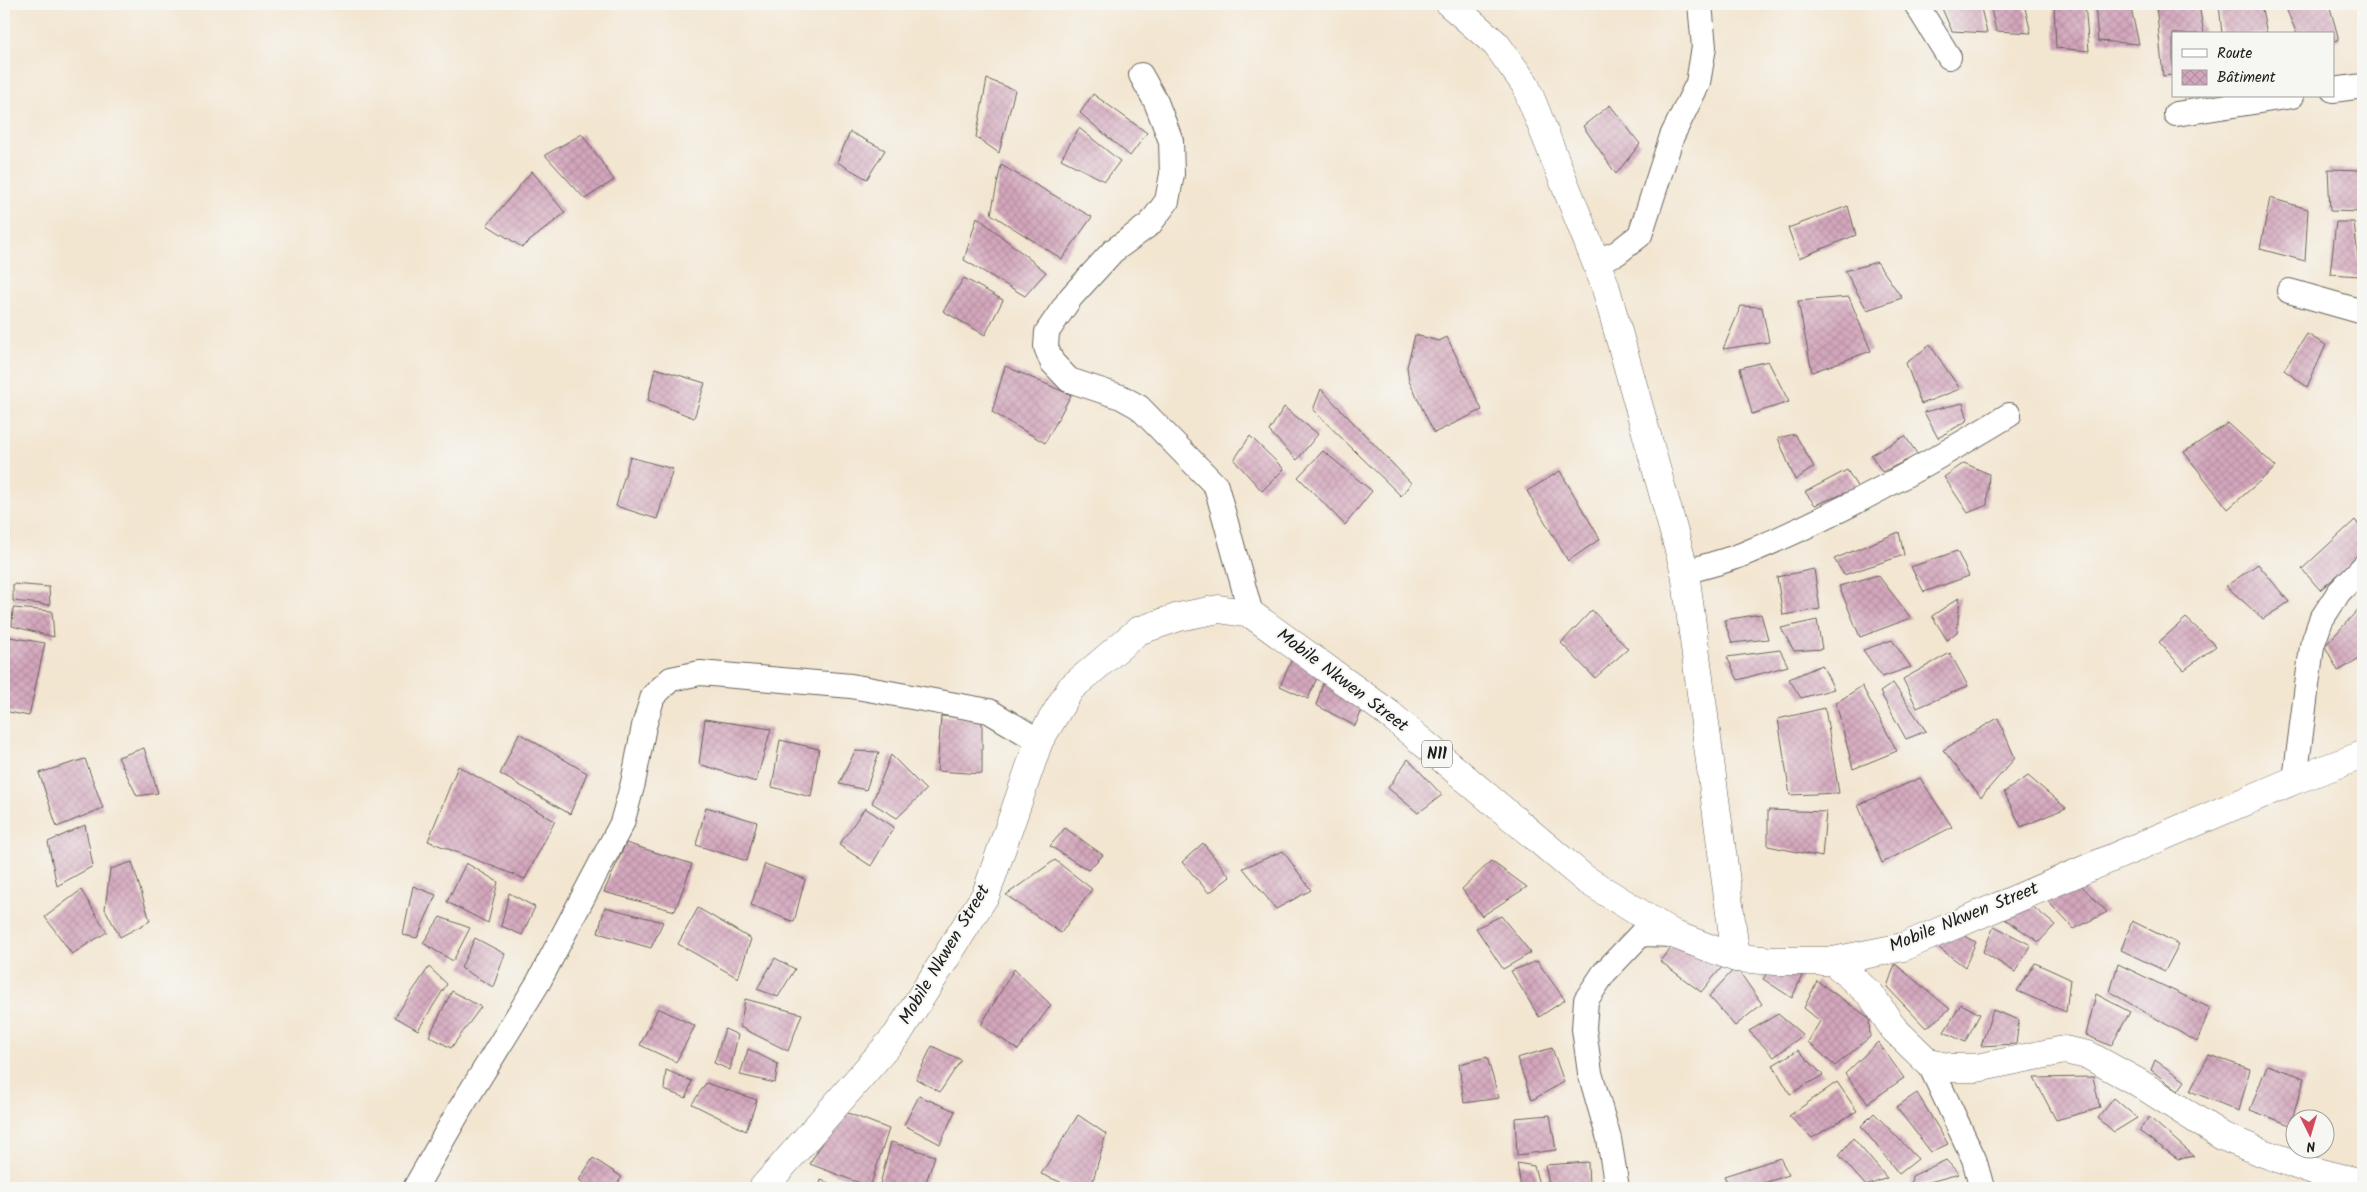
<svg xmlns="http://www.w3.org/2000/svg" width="2367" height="1192" viewBox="0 0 2367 1192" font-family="Kalam,sans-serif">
<defs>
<pattern id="building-cross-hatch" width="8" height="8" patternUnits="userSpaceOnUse" patternTransform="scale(1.25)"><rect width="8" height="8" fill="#d3a6bc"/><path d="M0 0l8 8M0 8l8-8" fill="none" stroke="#b58ea1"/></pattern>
</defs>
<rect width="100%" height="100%" fill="#f6f6f2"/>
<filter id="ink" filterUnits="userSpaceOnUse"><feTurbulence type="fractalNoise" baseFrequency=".02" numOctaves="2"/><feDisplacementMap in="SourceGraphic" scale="10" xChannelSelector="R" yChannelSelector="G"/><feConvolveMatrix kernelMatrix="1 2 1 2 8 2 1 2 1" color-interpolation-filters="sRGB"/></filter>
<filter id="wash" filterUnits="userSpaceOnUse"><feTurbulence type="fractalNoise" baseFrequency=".0096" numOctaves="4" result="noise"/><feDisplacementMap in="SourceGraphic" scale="20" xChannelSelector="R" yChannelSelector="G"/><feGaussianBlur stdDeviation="1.12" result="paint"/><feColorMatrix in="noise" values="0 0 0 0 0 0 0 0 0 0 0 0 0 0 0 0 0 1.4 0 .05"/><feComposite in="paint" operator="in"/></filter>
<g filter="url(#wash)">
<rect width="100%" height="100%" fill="#f3e6d1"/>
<g id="blocks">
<g fill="url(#building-cross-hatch)">
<path d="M1940 4H1980L1987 33 1952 31Z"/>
<path d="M1990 4H2024L2031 33 1996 31Z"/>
<path d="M2054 4H2085L2089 51 2056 48Z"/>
<path d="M2095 4H2130L2139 44 2098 41Z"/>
<path d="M2156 4 2199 5 2204 34H2173V75L2163 76Z"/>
<path d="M2219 4H2261L2267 34H2222Z"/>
<path d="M2284 4H2329L2339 40 2333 41V34H2297Z"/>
<path d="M987 79 1015 90 999 153 976 137Z"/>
<path d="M1093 94 1147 133 1130 156 1080 113Z"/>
<path d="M1610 105 1640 144 1616 174 1583 126Z"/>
<path d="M1079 128 1120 161 1105 181 1061 159Z"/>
<path d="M850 132 885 150 867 179 837 162Z"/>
<path d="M582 134 614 180 585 199 545 155Z"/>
<path d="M1001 165 1092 217 1062 259 991 214Z"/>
<path d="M2328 169 2363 170V212L2330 211Z"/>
<path d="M532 171 565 213 522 247 487 225Z"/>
<path d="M2270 198 2308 209 2305 261 2260 249Z"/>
<path d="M1848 206 1856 235 1799 258 1788 228Z"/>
<path d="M977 217 1046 272 1025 296 964 260Z"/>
<path d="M2336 222H2354L2360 276 2330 274Z"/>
<path d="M1877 262 1902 298 1867 310 1845 271Z"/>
<path d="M964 278 1003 300 985 335 943 311Z"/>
<path d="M1849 297 1871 351 1812 372 1798 301Z"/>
<path d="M1741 306 1762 307 1769 342 1723 349Z"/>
<path d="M2307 334 2326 345 2307 387 2284 370Z"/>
<path d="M1415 335 1439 341 1447 337 1482 410 1434 433 1409 381 1407 367Z"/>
<path d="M1930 345 1960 389 1921 404 1906 363Z"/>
<path d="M1768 361 1789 402 1752 414 1740 368Z"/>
<path d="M1005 366 1071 395 1045 443 992 412Z"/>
<path d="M655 368 705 383 694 418 648 400Z"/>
<path d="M1321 389 1411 483 1401 496 1313 410Z"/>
<path d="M1963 403 1968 420 1938 438 1924 412Z"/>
<path d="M1284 407 1318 434 1297 460 1269 431Z"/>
<path d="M2228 423 2276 467 2228 509 2184 452Z"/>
<path d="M1795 434 1814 467 1795 480 1778 438Z"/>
<path d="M1250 436 1284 469 1262 491 1234 460Z"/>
<path d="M1905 436 1918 455 1882 472 1871 455Z"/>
<path d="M1323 451 1372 491 1345 525 1298 477Z"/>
<path d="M630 457 673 469 657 519 616 506Z"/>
<path d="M1964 463 1989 474 1987 505 1968 513 1944 477Z"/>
<path d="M1847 470 1858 488 1815 505 1805 492Z"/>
<path d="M1560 471 1600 539 1568 561 1527 491Z"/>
<path d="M4 514 10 535 4 537Z"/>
<path d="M2355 520 2363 531V554L2320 590 2302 569Z"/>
<path d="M1899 532 1904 555 1844 575 1834 559Z"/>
<path d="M1957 551 1969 576 1924 592 1911 567Z"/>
<path d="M2258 564 2289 602 2263 619 2226 586Z"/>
<path d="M1814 569 1820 609 1783 615 1777 577Z"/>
<path d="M1878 575 1911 618 1860 637 1839 586Z"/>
<path d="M13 584 49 587 50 605 13 601Z"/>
<path d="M1960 597 1957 632 1947 640 1932 616Z"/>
<path d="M2363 604V657L2338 671 2325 646Z"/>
<path d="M13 608 52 611 54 637 12 626Z"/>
<path d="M1592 610 1628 649 1595 678 1561 643Z"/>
<path d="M1761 614 1768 639 1732 643 1724 620Z"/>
<path d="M2186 618 2216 646 2184 670 2159 642Z"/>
<path d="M1817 620 1822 649 1794 651 1781 628Z"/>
<path d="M4 636 45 643 29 716 4 711Z"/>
<path d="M1892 640 1911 667 1882 677 1863 650Z"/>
<path d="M1296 650 1324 661 1308 699 1280 686Z"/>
<path d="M1780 650 1788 666 1738 680 1727 657Z"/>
<path d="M1950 653 1968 686 1917 708 1903 679Z"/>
<path d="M1822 665 1834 689 1801 698 1789 679Z"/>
<path d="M1327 671 1371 690 1355 726 1316 705Z"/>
<path d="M1893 683 1926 731 1906 739 1880 692Z"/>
<path d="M1862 686 1897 751 1853 769 1836 703Z"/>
<path d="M1825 708 1839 793 1790 795 1778 719Z"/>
<path d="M941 716 982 719V774L937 771Z"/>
<path d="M1998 718 2015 758 1981 797 1943 750Z"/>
<path d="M705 719 771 729 756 782 699 764Z"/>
<path d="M519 733 587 773 570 814 500 774Z"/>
<path d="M780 740 819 749 811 797 772 787Z"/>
<path d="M144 748 158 793 137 796 118 757Z"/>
<path d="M855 751 879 752 866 790 839 784Z"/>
<path d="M891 755 926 790 897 818 872 803Z"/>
<path d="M85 759 103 808 57 827 39 773Z"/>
<path d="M1408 759 1442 795 1418 813 1388 788Z"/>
<path d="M458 766 555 821 525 879 428 841Z"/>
<path d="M2028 776 2066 808 2021 827 2004 792Z"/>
<path d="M1920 778 1952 827 1882 863 1858 805Z"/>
<path d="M706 807 757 822 747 861 696 845Z"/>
<path d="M865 808 894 827 871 866 839 845Z"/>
<path d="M1768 810 1826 812 1822 857 1768 846Z"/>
<path d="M85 825 93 866 57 886 48 842Z"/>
<path d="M1065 828 1103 855 1088 870 1050 846Z"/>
<path d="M626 843 692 864 675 911 604 892Z"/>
<path d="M1203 843 1230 877 1209 893 1182 862Z"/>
<path d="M1283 851 1311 890 1276 909 1243 868Z"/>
<path d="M1055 860 1092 889 1061 933 1006 895Z"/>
<path d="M1491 861 1527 887 1482 916 1462 889Z"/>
<path d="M132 862 150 921 120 937 105 909 110 869Z"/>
<path d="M466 863 498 882 488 923 447 902Z"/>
<path d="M765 864 805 879 794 922 751 905Z"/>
<path d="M2071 875 2107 912 2074 929 2037 890Z"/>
<path d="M413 886 436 895 417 938 403 935Z"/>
<path d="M81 890 107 932 72 954 45 917Z"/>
<path d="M509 893 535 907 522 935 501 926Z"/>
<path d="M2026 901 2055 925 2039 942 2003 918Z"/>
<path d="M605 907 663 922 651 948 598 933Z"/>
<path d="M698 908 751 939 738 978 678 944Z"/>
<path d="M1501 916 1531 953 1503 969 1476 928Z"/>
<path d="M440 917 470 928 453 961 423 943Z"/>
<path d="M2132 921 2179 944 2165 971 2121 950Z"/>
<path d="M1945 925 1976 942 1965 967 1935 945Z"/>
<path d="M1994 926 2031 945 2015 972 1983 952Z"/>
<path d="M1682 934 1722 967 1701 992 1660 961Z"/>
<path d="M475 938 505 954 493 987 461 968Z"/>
<path d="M775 958 795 969 778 997 757 989Z"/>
<path d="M1778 958 1803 973 1792 998 1763 979Z"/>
<path d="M1537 961 1565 1000 1539 1017 1511 971Z"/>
<path d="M2035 963 2070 979 2066 1012 2017 991Z"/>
<path d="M1895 964 1950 1009 1926 1028 1887 987Z"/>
<path d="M2118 964 2210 1008 2197 1042 2110 992Z"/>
<path d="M429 967 447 984 418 1030 395 1017Z"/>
<path d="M1736 967 1762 1004 1735 1026 1709 996Z"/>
<path d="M1014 969 1051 1005 1018 1050 981 1025Z"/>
<path d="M1817 981 1869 1018 1870 1037 1835 1066 1808 1042 1820 1021 1804 1008Z"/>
<path d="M452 991 481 1007 451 1048 429 1036Z"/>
<path d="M2096 994 2130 1012 2111 1046 2086 1035Z"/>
<path d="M745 999 802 1014 788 1051 740 1027Z"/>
<path d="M1961 1004 1980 1014 1965 1042 1944 1032Z"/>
<path d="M658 1008 695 1026 676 1062 640 1045Z"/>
<path d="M1993 1010 2019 1020 2016 1044 1981 1046Z"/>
<path d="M1778 1014 1803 1035 1774 1057 1749 1031Z"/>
<path d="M725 1029 738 1035 730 1070 714 1063Z"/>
<path d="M1878 1042 1904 1078 1868 1103 1845 1074Z"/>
<path d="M932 1046 961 1060 940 1092 916 1079Z"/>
<path d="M1552 1048 1564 1082 1532 1100 1517 1058Z"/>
<path d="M748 1049 778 1064 775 1083 740 1075Z"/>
<path d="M1798 1050 1823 1075 1790 1094 1773 1065Z"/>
<path d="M2209 1055 2250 1069 2239 1111 2190 1091Z"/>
<path d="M1487 1057 1499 1098 1464 1103 1459 1064Z"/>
<path d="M2155 1060 2185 1081 2178 1091 2151 1070Z"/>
<path d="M2267 1065 2305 1078 2290 1125 2250 1110Z"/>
<path d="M666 1070 692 1081 686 1098 664 1090Z"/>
<path d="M2093 1077 2100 1108 2056 1120 2034 1078Z"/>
<path d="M1837 1082 1857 1111 1812 1138 1789 1116Z"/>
<path d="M706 1083 757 1100 746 1131 692 1104Z"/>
<path d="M1917 1093 1948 1144 1931 1152 1896 1107Z"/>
<path d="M919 1096 955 1111 940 1144 904 1125Z"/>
<path d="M2114 1098 2137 1118 2114 1132 2098 1118Z"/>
<path d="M840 1110 889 1129 870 1187 810 1164Z"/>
<path d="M1874 1113 1918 1159 1899 1174 1861 1126Z"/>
<path d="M1078 1115 1106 1134 1091 1188H1075L1041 1174Z"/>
<path d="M1550 1115 1556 1150 1517 1155 1515 1118Z"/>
<path d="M2149 1117 2194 1156 2178 1159 2139 1131Z"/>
<path d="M1853 1138 1887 1178 1866 1186 1839 1155Z"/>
<path d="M891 1142 935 1156 924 1188H879Z"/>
<path d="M593 1158 622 1177 614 1188H591L579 1180Z"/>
<path d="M1780 1158 1789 1175 1748 1188H1730L1724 1176Z"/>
<path d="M1946 1160 1959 1174 1911 1187 1912 1176Z"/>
<path d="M1588 1162 1589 1188H1550L1545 1165Z"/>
<path d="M1517 1163 1534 1166 1540 1188H1521Z"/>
<path d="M821 1180 841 1188H819Z"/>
</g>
</g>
</g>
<g filter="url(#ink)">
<use href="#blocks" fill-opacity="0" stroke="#67635b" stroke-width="1"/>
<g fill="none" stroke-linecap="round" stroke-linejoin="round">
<g stroke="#67635b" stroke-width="26">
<g id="minor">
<path d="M1916 4 1949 57"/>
<path d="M1141 75 1156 102 1171 141 1172 174 1167 201 1150 224 1113 251 1071 297 1047 332 1046 347 1052 362 1069 380 1121 397 1139 407 1216 486 1251 614"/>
<path d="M2333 90 2363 86"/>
<path d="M2176 114 2292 96"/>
<path d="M1597 261 1617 253 1640 235 1672 136 1698 83 1704 47 1700 4"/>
<path d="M2289 291 2363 312"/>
<path d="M1685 572C1705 566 1727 561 1746 553 1838 515 1925 466 2009 415"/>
<path d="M2295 780 2312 646 2321 620 2339 592 2363 567"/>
<path d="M1929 1063 1974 1159 1982 1188"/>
<path d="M415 1188 460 1109 538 983 622 823 633 783 644 726 653 696 671 679 700 673 851 686 989 711 1039 741"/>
<path d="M1617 1188 1609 1139 1590 1073 1584 1029 1586 1000 1604 973 1641 934 1675 935"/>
</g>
</g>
<g stroke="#67635b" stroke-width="29">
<g id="tertiary">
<path d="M1450 4 1496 44 1525 84 1605 285 1685 572 1736 958"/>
<path d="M1833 961 1871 995 1894 1029 1929 1063 1951 1068H1977L2064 1050 2088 1055 2139 1083 2222 1136 2258 1151 2313 1171 2363 1183"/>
</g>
</g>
<g stroke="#67635b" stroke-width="29">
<path id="trunk" d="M763 1188 897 1035 986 894 1039 741 1071 688 1138 631 1179 617 1219 609 1251 614 1388 713 1585 879 1675 935 1736 958 1775 961H1833L1903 947 2295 780 2363 755"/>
</g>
<use href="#minor" stroke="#fff" stroke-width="24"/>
<use href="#tertiary" stroke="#fff" stroke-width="28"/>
<use href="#trunk" stroke="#fff" stroke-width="28"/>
</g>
</g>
<g text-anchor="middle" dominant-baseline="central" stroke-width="4" stroke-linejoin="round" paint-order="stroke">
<rect fill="#f6f6f2" stroke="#5d5d5c" stroke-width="1" x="1422" y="740.5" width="30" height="27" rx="4"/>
<g font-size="16" font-weight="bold" fill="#1c1c1c">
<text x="1437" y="754">N11</text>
</g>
<g font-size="18" fill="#1c1c1c" stroke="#f6f6f2">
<text transform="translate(1342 681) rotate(37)">Mobile Nkwen Street</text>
<text transform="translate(1964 918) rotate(-22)">Mobile Nkwen Street</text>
<text transform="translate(945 955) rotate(-59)">Mobile Nkwen Street</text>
</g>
</g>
<rect width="2367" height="1192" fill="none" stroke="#f6f6f2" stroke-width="20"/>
<rect x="2172" y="32" width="162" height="65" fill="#f6f6f2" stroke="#9f9f9c"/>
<rect x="2182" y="49" width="25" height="8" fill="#ffffff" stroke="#9f9f9c"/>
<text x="2217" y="58" font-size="15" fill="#1c1c1c">Route</text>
<rect x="2182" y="70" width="25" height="15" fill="url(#building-cross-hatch)" stroke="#9f9f9c"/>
<text x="2217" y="82" font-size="15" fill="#1c1c1c">Bâtiment</text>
<g transform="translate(2310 1134) rotate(175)"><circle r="24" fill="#f6f6f2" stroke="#9f9f9c"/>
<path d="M0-4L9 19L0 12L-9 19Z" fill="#d1495b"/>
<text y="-8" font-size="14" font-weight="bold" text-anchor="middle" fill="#1c1c1c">N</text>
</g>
</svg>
